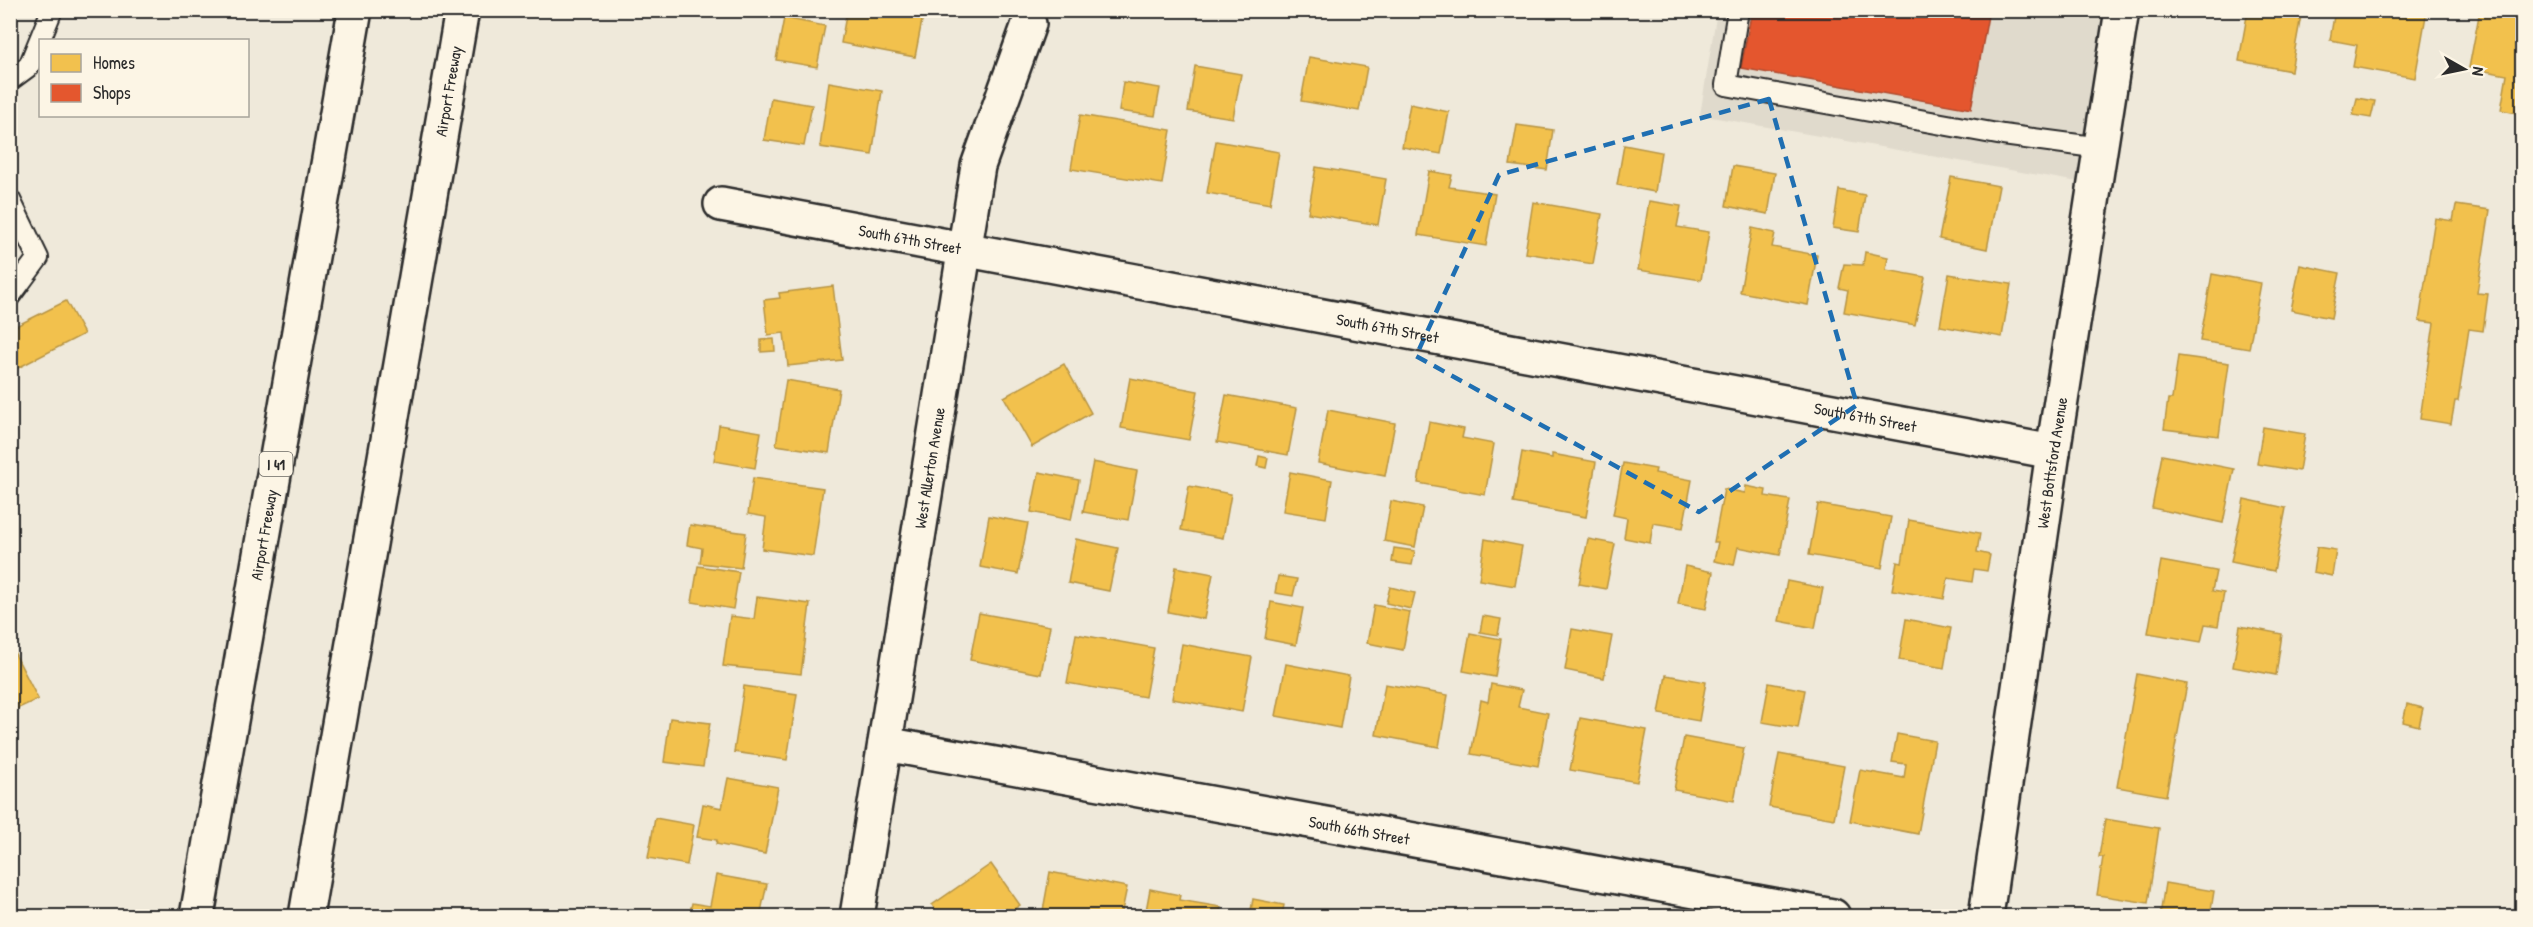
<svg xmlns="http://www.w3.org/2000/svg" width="2533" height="927" viewBox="0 0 2533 927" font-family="'Patrick Hand',sans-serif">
<rect width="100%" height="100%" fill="#efe9da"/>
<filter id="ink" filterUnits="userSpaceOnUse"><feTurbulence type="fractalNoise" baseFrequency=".0167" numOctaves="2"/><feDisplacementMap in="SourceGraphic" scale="12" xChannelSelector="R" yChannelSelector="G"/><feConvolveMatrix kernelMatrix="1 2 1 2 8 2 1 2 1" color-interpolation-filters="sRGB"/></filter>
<g filter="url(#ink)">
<path fill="#e0dacc" d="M1717 11H2104L2078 182 1700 115Z"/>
<g fill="#f2c14e" stroke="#b69444" stroke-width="1.5">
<path d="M847 10H924L915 57 841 43Z"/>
<path d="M2248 10H2302L2291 71 2239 61Z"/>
<path d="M2335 10H2427L2415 78 2353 67 2357 45 2330 40Z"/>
<path d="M2480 10 2522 11V114L2501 110 2507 75 2469 68Z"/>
<path d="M784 18 825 26 817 67 776 60Z"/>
<path d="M1309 57 1367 67 1359 111 1301 101Z"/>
<path d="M1195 66 1241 74 1233 118 1188 111Z"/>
<path d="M829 82 882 91 872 155 820 147Z"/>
<path d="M1123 82 1160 88 1155 116 1119 111Z"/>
<path d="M771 98 812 105 804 146 764 140Z"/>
<path d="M2357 98 2375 101 2371 118 2353 115Z"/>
<path d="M1410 104 1449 112 1441 154 1402 147Z"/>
<path d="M1080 115 1171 130 1162 184 1071 169Z"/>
<path d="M1517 125 1553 130 1547 170 1510 165Z"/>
<path d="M1216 141 1279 152 1270 204 1207 193Z"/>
<path d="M1624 145 1661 152 1655 192 1617 185Z"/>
<path d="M1733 166 1775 173 1768 214 1726 206Z"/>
<path d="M1316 167 1386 179 1378 225 1308 213Z"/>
<path d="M1429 171 1452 175 1449 187 1495 194 1486 246 1418 235Z"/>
<path d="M1951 177 1999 186 1987 249 1939 239Z"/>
<path d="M1839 190 1865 195 1859 232 1833 228Z"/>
<path d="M1649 201 1681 206 1677 227 1709 232 1701 280 1638 270Z"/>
<path d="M1533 202 1602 214 1593 264 1525 253Z"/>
<path d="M2456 205 2490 210 2477 293 2488 294 2483 331 2469 329 2458 401H2455L2451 424 2420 419 2434 323 2419 321 2435 218 2453 221Z"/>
<path d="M1752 228 1775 233 1772 247 1817 255 1808 305 1740 292Z"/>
<path d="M1865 252 1888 257 1886 270 1925 277 1915 325 1844 312 1848 290 1839 288 1844 264 1863 265Z"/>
<path d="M2300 265 2340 273 2331 318 2291 310Z"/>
<path d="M1949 274 2011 284 2002 337 1940 326Z"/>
<path d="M2212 274 2261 283 2249 349 2200 341Z"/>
<path d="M833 286 842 360 788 366 784 333 768 335 764 300 780 298 779 293Z"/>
<path d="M66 301 84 334 10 372V329Z"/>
<path d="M774 339 775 351 761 352V340Z"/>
<path d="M2178 356 2229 363 2219 436 2164 429 2168 399H2172Z"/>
<path d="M1064 364 1091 413 1032 447 1004 397Z"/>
<path d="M1130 378 1198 391 1189 440 1121 428Z"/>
<path d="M786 380 839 389 829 453 776 445Z"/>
<path d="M1226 395 1297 408 1288 455 1217 442Z"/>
<path d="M1328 410 1395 423 1385 476 1318 463Z"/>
<path d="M1429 422 1464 429 1462 438 1494 444 1485 495 1418 483Z"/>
<path d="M719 425 761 432 755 468 714 461Z"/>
<path d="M2263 427 2305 434 2299 471 2257 464Z"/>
<path d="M1522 452 1552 458V454L1596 462 1586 517 1513 503Z"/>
<path d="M2162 455 2234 469 2223 523 2152 508Z"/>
<path d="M1259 456 1268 458 1266 468 1257 466Z"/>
<path d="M1093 462 1137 471 1128 520 1083 512Z"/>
<path d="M1623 463 1656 469 1655 473 1692 480 1683 528 1653 523 1650 543 1624 538 1627 518 1613 515Z"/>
<path d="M1039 472 1079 480 1071 520 1031 512Z"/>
<path d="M1290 472 1332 480 1326 518 1283 511Z"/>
<path d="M753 478 823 488 813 556 762 549 766 517 748 514Z"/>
<path d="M1189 486 1231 494 1223 538 1181 530Z"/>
<path d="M1746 486 1766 490 1765 496 1790 500 1780 555 1738 547 1734 565 1714 561 1718 542H1714L1724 489 1745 493Z"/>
<path d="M2244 499 2286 508 2274 571 2231 562Z"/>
<path d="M1391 501 1423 507 1415 547 1384 541Z"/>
<path d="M1818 504 1891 517 1882 568 1809 555Z"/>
<path d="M989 516 1028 523 1018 574 980 567Z"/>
<path d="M1909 520 1980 533 1977 552 1990 555 1987 571 1974 569 1972 582 1948 578 1944 599 1892 590 1897 562 1902 563Z"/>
<path d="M690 525 746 533 741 568 700 563 702 548 687 545Z"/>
<path d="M1076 539 1118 548 1109 591 1068 583Z"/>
<path d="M1485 539 1522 546 1515 586 1479 580Z"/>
<path d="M1588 539 1615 544 1606 589 1579 584Z"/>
<path d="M2317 547 2336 550 2332 576 2313 572Z"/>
<path d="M1394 548 1415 551 1412 565 1392 562Z"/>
<path d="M2161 561 2216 571 2212 591 2224 593 2218 626 2205 624 2201 642 2148 633Z"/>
<path d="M698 566 739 572 733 609 692 602Z"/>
<path d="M1685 566 1713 572 1706 609 1678 604Z"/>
<path d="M1176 567 1213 574 1204 619 1168 612Z"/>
<path d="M1278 576 1297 579 1293 596 1275 593Z"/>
<path d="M1787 581 1823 588 1815 628 1779 621Z"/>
<path d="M1390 587 1415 593 1411 609 1386 603Z"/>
<path d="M757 597 810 604 801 674 723 666 730 616 754 619Z"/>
<path d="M1271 602 1303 608 1296 645 1265 639Z"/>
<path d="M1374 605 1410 612 1403 650 1367 643Z"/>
<path d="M979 613 1050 626 1041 674 970 660Z"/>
<path d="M1483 616 1501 619 1498 635 1480 632Z"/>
<path d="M1906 619 1951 628 1944 668 1899 660Z"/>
<path d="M2240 626 2282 634 2276 675 2233 667Z"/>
<path d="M1572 629 1612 636 1604 678 1565 670Z"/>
<path d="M1470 633 1501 639 1495 677 1463 671Z"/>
<path d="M1076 634 1154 648 1145 697 1067 683Z"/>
<path d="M10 644 38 699 10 712Z"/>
<path d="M1182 644 1252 657 1242 712 1172 699Z"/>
<path d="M1286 664 1349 676 1340 728 1276 716Z"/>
<path d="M2137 674 2187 684 2166 796 2117 787Z"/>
<path d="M1666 675 1706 682 1699 721 1659 714Z"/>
<path d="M1769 683 1805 690 1798 728 1762 722Z"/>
<path d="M1385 684 1448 695 1439 747 1376 735Z"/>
<path d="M1491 684 1522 690 1518 707 1548 713 1538 766 1471 754 1481 700 1488 702Z"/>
<path d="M744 686 797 694 787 760 734 752Z"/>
<path d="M2407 704 2423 708 2419 726 2403 722Z"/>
<path d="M670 718 710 723 703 767 664 762Z"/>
<path d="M1580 718 1647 730 1637 782 1570 770Z"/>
<path d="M1897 734 1935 741 1918 834 1850 821 1860 770 1904 778 1906 764 1892 762Z"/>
<path d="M1684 737 1744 748 1734 801 1674 790Z"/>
<path d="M1779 754 1844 766 1834 819 1769 807Z"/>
<path d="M728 778 778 787 765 854 716 844 717 840 697 837 703 804 722 808Z"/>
<path d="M655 818 694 825 687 865 648 858Z"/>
<path d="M2105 819 2159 828 2148 903 2097 895 2103 857H2099Z"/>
<path d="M991 864 1020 905 1004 916H940L932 905Z"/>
<path d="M1050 872 1127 887 1121 916H1042Z"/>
<path d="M716 875 767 884 760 916H689L692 903 710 906Z"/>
<path d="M2165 883 2214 891 2210 916H2160Z"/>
<path d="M1150 889 1180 895 1179 900 1221 907 1219 916H1145Z"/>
<path d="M1253 899 1284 905 1282 916H1250Z"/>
</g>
<path fill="#e4572e" stroke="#ac4a2d" stroke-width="1.5" d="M1752 10H1989L1971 109 1741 68Z"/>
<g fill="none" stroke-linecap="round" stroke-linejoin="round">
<g stroke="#2b2b2b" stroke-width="24">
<g id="service">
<path d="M1738 10 1726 85 2003 135 2101 148"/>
<path d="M10 80 29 66 52 10"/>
<path d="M10 200 38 258 10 296"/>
</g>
</g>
<g stroke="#2b2b2b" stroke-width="38">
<g id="minor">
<path id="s1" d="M721 204 2053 452"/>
<path id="s2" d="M885 744 1833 916"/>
<path id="s3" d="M857 916 978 166 1029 24"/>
<path id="s4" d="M1986 916 2053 452 2122 10"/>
</g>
</g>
<g stroke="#2b2b2b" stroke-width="38">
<g id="motorway">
<path id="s5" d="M197 916 355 10"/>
<path id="s6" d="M306 916 462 10"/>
</g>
</g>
<use href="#service" stroke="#fcf5e5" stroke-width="20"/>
<use href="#minor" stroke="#fcf5e5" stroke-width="33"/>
<use href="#motorway" stroke="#fcf5e5" stroke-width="33"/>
</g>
</g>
<path fill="none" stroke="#1f6fb2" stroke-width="4.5" stroke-dasharray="12 8" stroke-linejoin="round" d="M1769 99 1857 405 1699 512 1416 356 1499 175Z"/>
<g text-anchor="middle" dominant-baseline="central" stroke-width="6" stroke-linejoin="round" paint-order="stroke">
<rect fill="#fcf5e5" stroke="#6a6863" stroke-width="1.5" x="259.5" y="452" width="33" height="24" rx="4.5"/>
<g font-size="15" font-weight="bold" fill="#2b2b2b">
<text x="276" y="464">I 41</text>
</g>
<g font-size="16" fill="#2b2b2b" stroke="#fcf5e5">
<text stroke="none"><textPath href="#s6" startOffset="837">Airport Freeway</textPath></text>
<text stroke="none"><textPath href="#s1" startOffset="192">South 67th Street</textPath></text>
<text stroke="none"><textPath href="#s1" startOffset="678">South 67th Street</textPath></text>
<text stroke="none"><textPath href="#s1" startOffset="1164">South 67th Street</textPath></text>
<text stroke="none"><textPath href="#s4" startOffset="458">West Bottsford Avenue</textPath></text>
<text stroke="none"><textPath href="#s3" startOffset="454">West Allerton Avenue</textPath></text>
<text stroke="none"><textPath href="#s5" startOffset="387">Airport Freeway</textPath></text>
<text stroke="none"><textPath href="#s2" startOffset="482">South 66th Street</textPath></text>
</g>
</g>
<rect width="2533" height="927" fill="none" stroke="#fcf5e5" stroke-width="36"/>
<rect x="18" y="18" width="2497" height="891" fill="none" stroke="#2b2b2b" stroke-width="2" filter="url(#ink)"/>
<rect x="39" y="39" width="210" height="78" fill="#fcf5e5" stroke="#a8a49b" stroke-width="1.5"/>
<rect x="51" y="54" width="30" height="18" fill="#f2c14e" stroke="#a8a49b" stroke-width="1.5"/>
<text x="93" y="69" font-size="18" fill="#2b2b2b">Homes</text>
<rect x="51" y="84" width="30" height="18" fill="#e4572e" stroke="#a8a49b" stroke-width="1.5"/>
<text x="93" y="99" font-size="18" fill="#2b2b2b">Shops</text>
<g transform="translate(2464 69) rotate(99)" stroke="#fcf5e5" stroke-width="4.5" paint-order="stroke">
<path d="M0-4.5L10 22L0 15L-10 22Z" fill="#2b2b2b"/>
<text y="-9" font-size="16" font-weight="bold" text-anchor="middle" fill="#2b2b2b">N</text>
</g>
</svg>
